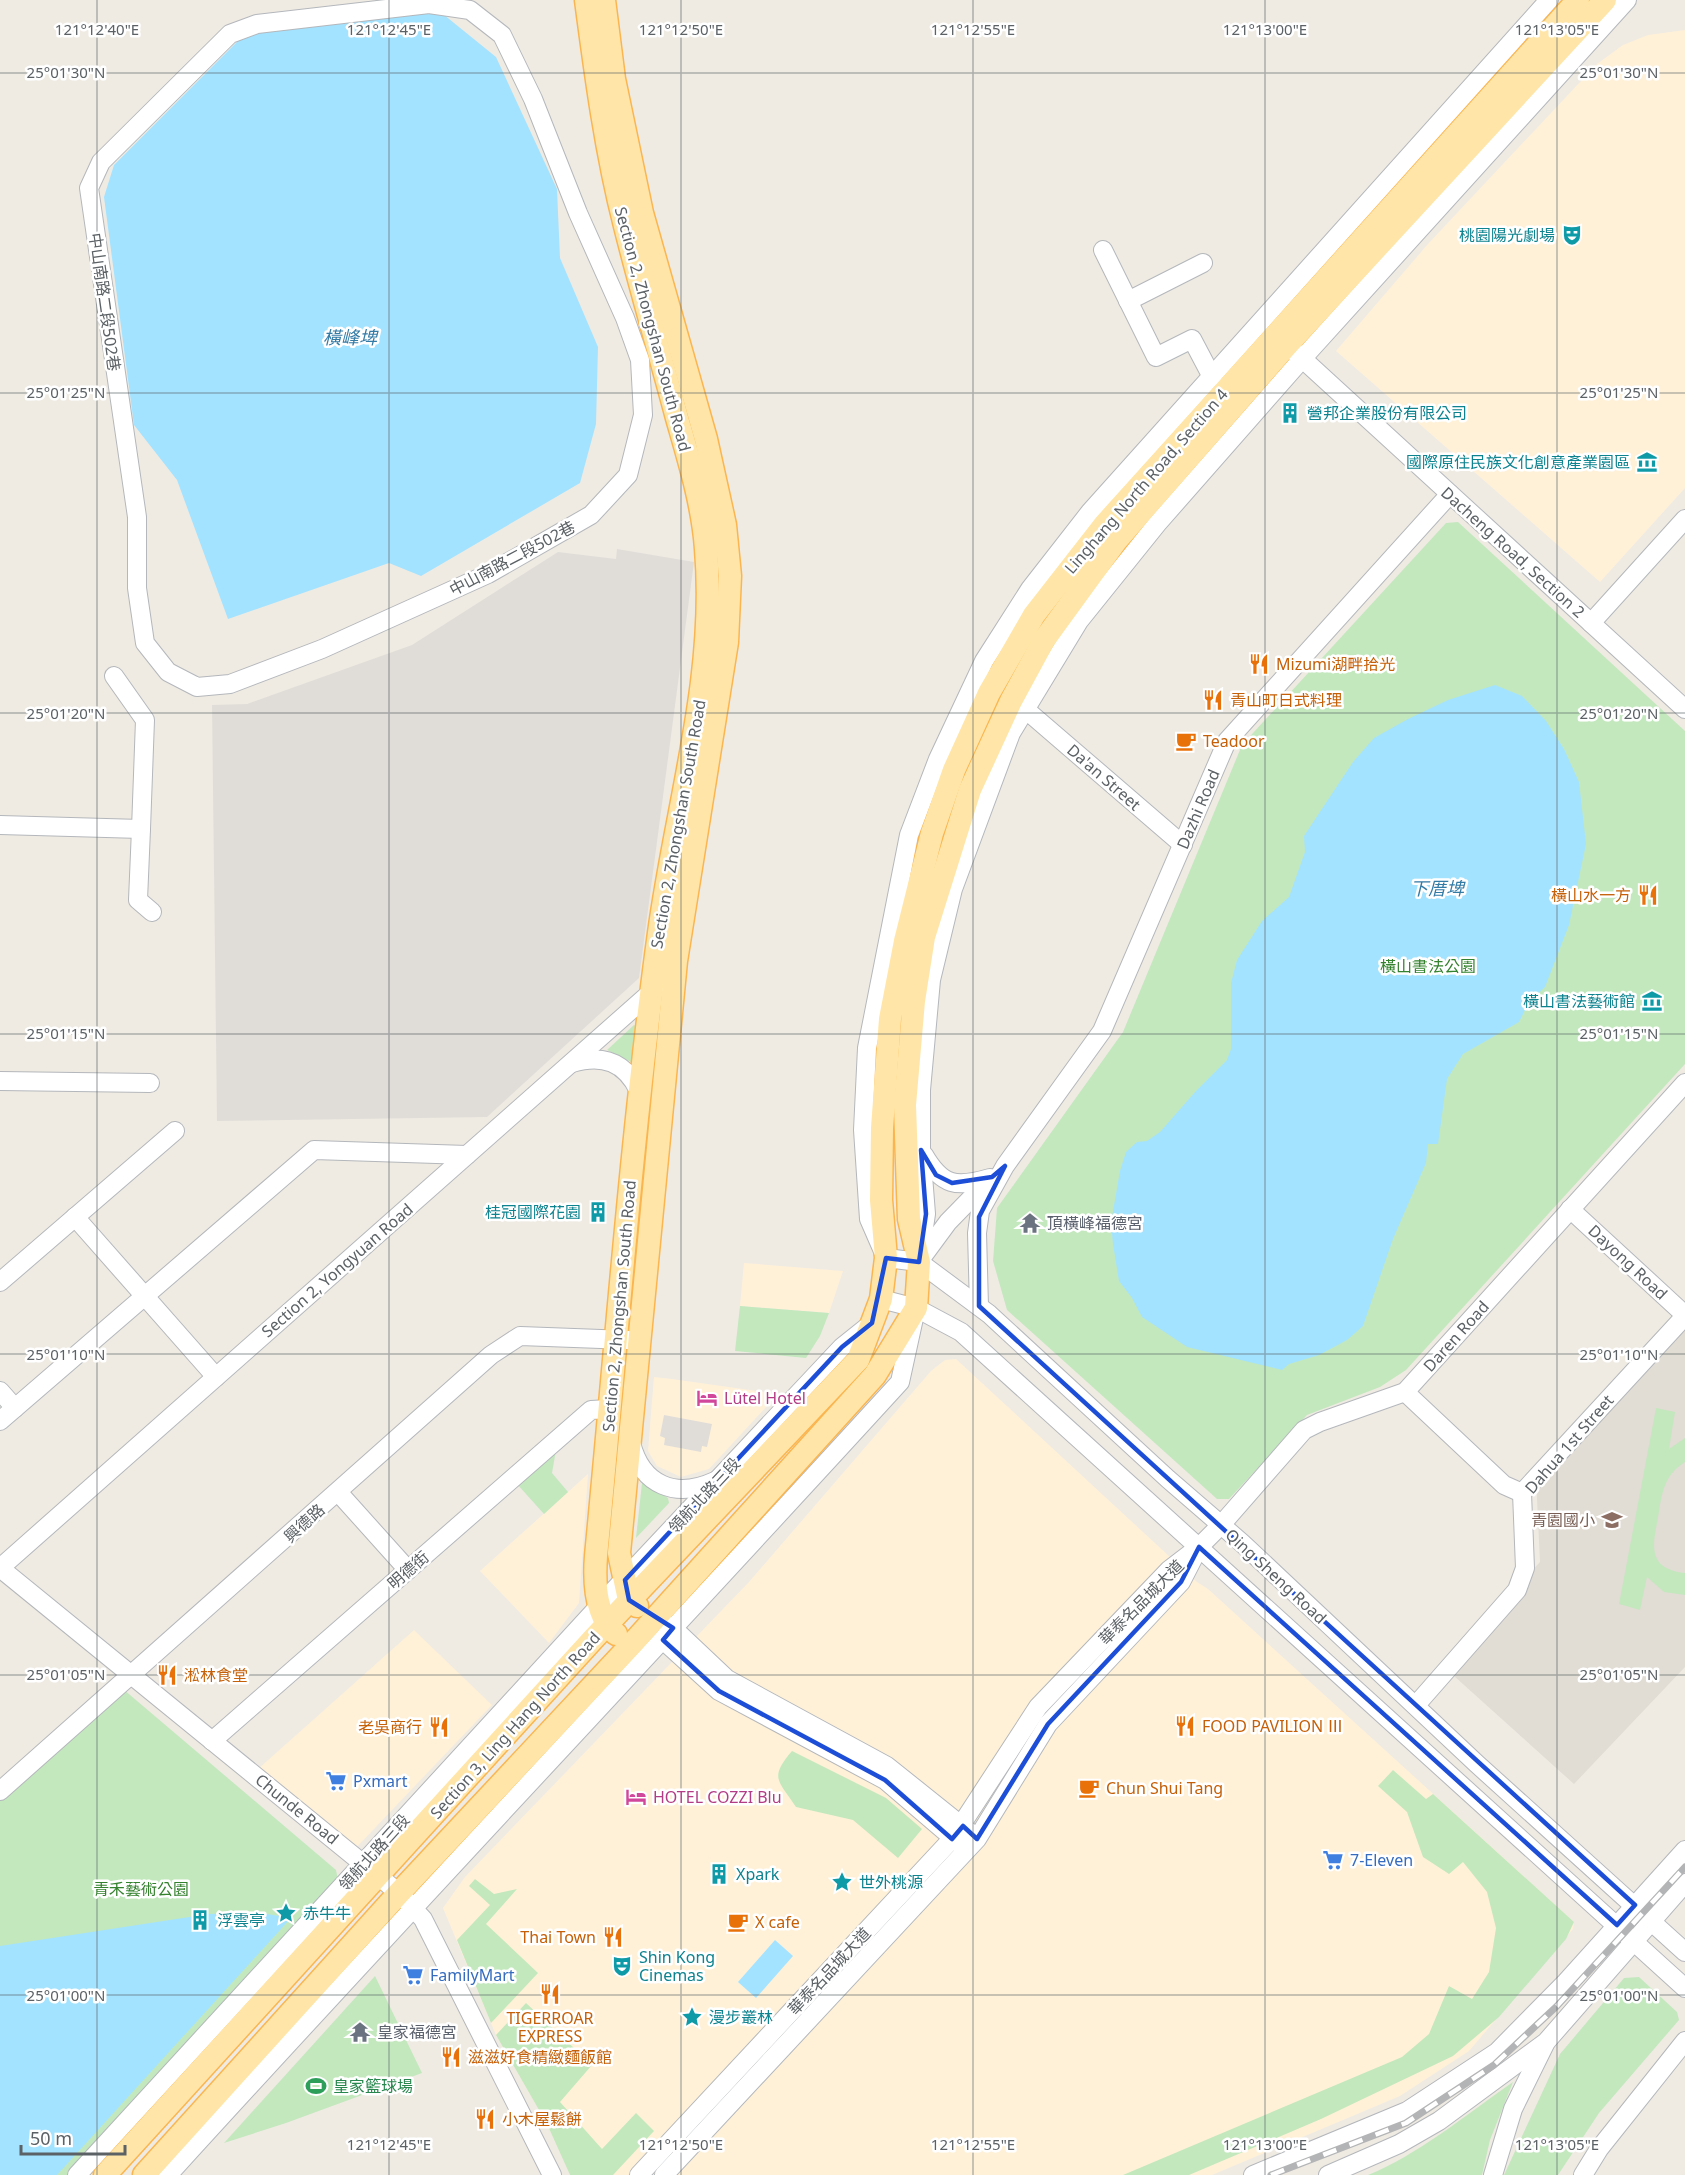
<svg xmlns="http://www.w3.org/2000/svg" width="1685" height="2175" viewBox="0 0 1685 2175" font-family="'Noto Sans','Noto Sans TC',sans-serif">
<rect width="100%" height="100%" fill="#efebe3"/>
<g fill="#fff1d8">
<path d="M1685 30V488L1600 582 1336 351 1428 244 1597 64 1623 45 1648 35Z"/>
<path d="M744 1263 843 1271 829 1313 740 1306Z"/>
<path d="M956 1359 1197 1582 1208 1589 1574 1922 1573 1929 1469 2051 1400 2096 1212 2175H570L547 2124 496 2035 443 1908 465 1877 749 1582 931 1371 945 1360Z"/>
<path d="M654 1377 672 1379 778 1394 709 1469 681 1477 657 1466 648 1451Z"/>
<path d="M588 1474 579 1603 549 1643 480 1571Z"/>
<path d="M414 1630 492 1705 355 1849 258 1769Z"/>
</g>
<g fill="#e0ddd8">
<path d="M617 549 694 562 639 978 487 1117 217 1121 212 705 247 704 412 645 558 552 616 559Z"/>
<path d="M664 1415 712 1424 707 1447 702 1446 701 1452 664 1445 665 1438 660 1436Z"/>
</g>
<path fill="#e1dcd4" d="M1685 1317V1667L1574 1784 1444 1667 1540 1562 1536 1477Z"/>
<g fill="#c3e8be">
<path d="M1458 522 1685 731V1064L1406 1370 1380 1387 1307 1415 1229 1499H1217L1007 1310 993 1261 997 1208 1123 1032 1242 745 1446 523Z"/>
<path d="M634 1025 637 1027 631 1062 607 1050Z"/>
<path d="M740 1306 829 1313 820 1336 806 1358 735 1351Z"/>
<path d="M1656 1408 1675 1412 1669 1449 1685 1438V1462C1663 1476 1662 1494 1658 1518 1652 1547 1648 1569 1685 1573V1595L1664 1592 1647 1577 1640 1610 1619 1604Z"/>
<path d="M556 1450 552 1473 568 1492 544 1514 517 1484Z"/>
<path d="M642 1483 668 1498 669 1503 636 1538Z"/>
<path d="M123 1689 336 1870 338 1880 71 2175H0V1796Z"/>
<path d="M792 1751 886 1798 922 1829 898 1858 853 1820 796 1807C778 1780 769 1778 792 1751Z"/>
<path d="M1393 1770 1426 1799 1433 1794 1574 1922 1566 1939 1499 2017 1453 2056 1321 2119 1189 2175H1123L1402 2057 1429 2034 1449 1986 1472 1999 1489 1972 1496 1928 1487 1892 1463 1862 1449 1874 1423 1857 1407 1812 1378 1786Z"/>
<path d="M475 1879 494 1894 517 1889 486 1924 538 1973 491 2023 457 1940 490 1905 469 1886Z"/>
<path d="M375 1976 422 2073 286 2123 224 2143Z"/>
<path d="M1639 1977 1677 2012 1679 2020 1599 2113 1558 2175H1504L1560 2054 1624 1978Z"/>
<path d="M526 2003 592 2065 560 2102 602 2149 636 2113 654 2131 613 2175H570L547 2124 496 2035Z"/>
<path d="M1513 2082 1490 2140 1482 2175H1368C1416 2156 1470 2112 1513 2082Z"/>
</g>
<g fill="#a3e3ff">
<path d="M438 10 496 57 557 189 560 258 598 347 596 424 580 483 421 576 389 563 228 619 177 480 134 425 104 197 114 165 244 35Z"/>
<path d="M1495 685 1522 696 1546 721 1564 749 1579 782 1586 844 1569 925 1545 987 1529 1002 1519 1022 1463 1054 1447 1079 1438 1144H1428L1426 1163 1393 1239 1363 1326 1347 1340 1319 1355 1289 1364 1282 1370 1187 1347 1142 1317 1132 1298 1119 1281 1113 1244 1111 1223 1120 1171 1126 1152 1137 1142 1147 1141 1160 1132 1196 1091 1227 1060 1231 1049V983L1237 960 1262 921 1289 897 1305 852 1304 836 1353 762 1374 738 1408 719 1448 700Z"/>
<path d="M261 1913 291 1918 57 2175H0V1946L209 1914Z"/>
<path d="M775 1940 793 1956 756 1998 738 1982Z"/>
</g>
<g fill="none" stroke-linecap="round" stroke-linejoin="round">
<g stroke="#b4b7bb" stroke-width="20">
<g id="minor">
<path d="M1549 0 1090 512 1030 589 984 661 938 759 909 835 867 1048 863 1130 869 1219 886 1258 919 1262 989 1314 1168 1479 1242 1543 1477 1764 1685 1952"/>
<path d="M429 4 470 10 502 35 533 99 578 213 625 318 640 360 643 415 628 475 591 515 488 574 322 649 230 684 197 687 168 672 145 643 137 588V517L89 188 101 162 230 34 257 24Z"/>
<path d="M1103 250 1156 357 1192 339 1212 377"/>
<path d="M1128 301 1203 263"/>
<path d="M1294 351 1685 709"/>
<path d="M1591 623 1685 519"/>
<path d="M114 676 145 720 141 829"/>
<path d="M1025 709 1183 845"/>
<path d="M0 825 141 829 138 900 152 912"/>
<path d="M572 1063C603 1054 625 1062 639 1091"/>
<path d="M0 1081 150 1083"/>
<path d="M924 1155C942 1186 956 1188 990 1178"/>
<path d="M1570 1209 1685 1315"/>
<path d="M75 1217 216 1377"/>
<path d="M920 1254 926 1214 921 1150V1090L931 980 953 889 1011 733 1079 621 1157 524 1302 359 1627 0"/>
<path d="M920 1260 948 1222 990 1179"/>
<path d="M0 1282 175 1131"/>
<path d="M881 1299 916 1308 961 1332 1685 1988"/>
<path d="M979 1306 977 1233 980 1211 1005 1166 1102 1031 1227 741 1450 494"/>
<path d="M0 1391 15 1408"/>
<path d="M1405 1392 1504 1485 1522 1493"/>
<path d="M0 1421 314 1150 467 1155"/>
<path d="M631 1443C642 1486 676 1499 715 1481"/>
<path d="M338 1492 408 1570"/>
<path d="M0 1568 657 987"/>
<path d="M0 1568 399 1893 423 1919 552 2175"/>
<path d="M665 1624 673 1628 727 1679 887 1766 972 1834"/>
<path d="M663 1640 719 1691 885 1780 961 1845"/>
<path d="M1416 1705 1517 1590 1525 1568 1522 1493 1685 1316"/>
<path d="M212 1741 591 1410 609 1409"/>
<path d="M0 1791 491 1355 520 1336 628 1340"/>
<path d="M77 2175 599 1606 842 1347 872 1323"/>
<path d="M168 2175C410 1909 657 1648 900 1382L914 1318"/>
<path d="M639 2175 952 1839 1038 1707 1169 1570 1199 1547 1221 1525 1304 1430 1320 1422 1405 1392 1685 1083"/>
<path d="M664 2175 977 1839 1048 1724 1181 1582 1197 1551"/>
<path d="M1253 2175 1407 2111 1497 2052 1566 1982 1685 1850"/>
<path d="M1328 2175 1399 2144 1439 2121 1546 2042 1685 1883"/>
<path d="M1493 2175 1513 2109 1545 2044"/>
<path d="M1583 2175 1599 2149 1685 2041"/>
</g>
</g>
<g stroke="#fbb550" stroke-width="25">
<g id="major">
<path d="M586 0C596 76 606 152 625 226 641 290 660 354 677 418 689 460 703 505 706 549 717 679 676 806 659 933 631 1140 616 1349 596 1556 594 1582 595 1616 616 1634"/>
<path d="M604 0 614 79 642 213 706 439 725 525 730 576 727 642 676 961 619 1553 629 1600 637 1606"/>
<path d="M105 2175 594 1638 858 1360 881 1299 886 1258 881 1200 882 1128 890 1019 905 941 932 833 954 770 989 693 1034 615 1105 524 1578 0"/>
<path d="M144 2175 399 1893 630 1646 875 1375 916 1308 919 1262 909 1219 905 1105 914 1001 924 937 970 790 1011 701 1044 640 1116 541 1287 345 1605 0"/>
</g>
</g>
<use href="#minor" stroke="#fff" stroke-width="18"/>
<use href="#major" stroke="#ffe6a8" stroke-width="22"/>
<g stroke="#b3b4b5" stroke-width="7">
<path id="rail" d="M1271 2175 1406 2123 1494 2065 1557 2006 1685 1867"/>
</g>
<use href="#rail" stroke="#fff" stroke-width="4.5" stroke-dasharray="14" stroke-linecap="butt"/>
</g>
<path fill="none" stroke="#1d4ed8" stroke-width="4.5" stroke-linejoin="round" d="M921 1150 936 1175 952 1183 992 1177 1005 1166 979 1217V1306L1635 1905 1617 1925 1199 1547 1181 1582 1048 1724 977 1839 963 1826 952 1839 885 1780 719 1691 663 1640 673 1628 629 1600 625 1580 842 1347 872 1323 886 1258 919 1262 926 1214Z"/>
<path fill="none" stroke="#5b6165" stroke-width="1.5" stroke-opacity="0.45" d="M97 0V2175M389 0V2175M681 0V2175M973 0V2175M1265 0V2175M1557 0V2175M0 73H1685M0 393H1685M0 713H1685M0 1034H1685M0 1354H1685M0 1675H1685M0 1995H1685"/>
<defs>
<g id="theatre-bare" transform="scale(1.62)"><path d="M-5-5.5Q0-4 5-5.5V0Q5 5 0 6Q-5 5-5 0ZM-3.3-2.5H-1v1.5H-3.3ZM1-2.5H3.3v1.5H1ZM-2.8 1Q0 5.5 2.8 1Z" fill="#0f9aa8" stroke="#fff" stroke-width="2.5" paint-order="stroke"/></g>
<g id="building-bare" transform="scale(1.62)"><path d="M-4-6H4V6H1V3H-1V6H-4ZM-2.5-4.3h1.7v1.8h-1.7ZM.8-4.3h1.7v1.8H.8ZM-2.5-1h1.7V.8h-1.7ZM.8-1h1.7V.8H.8Z" fill="#0f9aa8" stroke="#fff" stroke-width="2.5" paint-order="stroke"/></g>
<g id="museum-bare" transform="scale(1.62)"><path d="M0-6L6-3V-2H-6V-3ZM-5-1h2V3h-2ZM-1-1h2V3h-2ZM3-1h2V3H3ZM-6 4H6V6H-6Z" fill="#0f9aa8" stroke="#fff" stroke-width="2.5" paint-order="stroke"/></g>
<g id="restaurant-bare" transform="scale(1.62)"><path d="M-5-6h1v4h1v-4h1v4h1v-4h1v5L-1.5 .5V6h-2V.5L-5-1ZM5-6V6H3V1.5H1.5Q1.5-4 5-6Z" fill="#e8710a" stroke="#fff" stroke-width="2.5" paint-order="stroke"/></g>
<g id="cafe-bare" transform="scale(1.62)"><path d="M-5.5-4.5H6V0H3Q3 3.5 0 3.5H-2.5Q-5.5 3.5-5.5 0ZM3-3.2v2h1.7v-2ZM-6 4.5H4V6H-6Z" fill="#e8710a" stroke="#fff" stroke-width="2.5" paint-order="stroke"/></g>
<g id="temple-bare" transform="scale(1.62)"><path d="M0-6L5-2H3V0L6.5 2.5H4V6H1.5V3h-3V6H-4V2.5H-6.5L-3 0V-2H-5Z" fill="#6b7280" stroke="#fff" stroke-width="2.5" paint-order="stroke"/></g>
<g id="hotel-bare" transform="scale(1.62)"><path d="M-6-4.5h1.5V1H6V5H4.5V3h-9V5H-6ZM-4 0a1.8 1.8 0 1 1 3.6 0ZM.5 0V-2.5h3Q6-2.5 6 0Z" fill="#d1479c" stroke="#fff" stroke-width="2.5" paint-order="stroke"/></g>
<g id="school-bare" transform="scale(1.62)"><path d="M0-5L7-2L0 1L-7-2ZM-4 1L0 2.5L4 1V4Q0 6-4 4Z" fill="#8d6e63" stroke="#fff" stroke-width="2.5" paint-order="stroke"/></g>
<g id="supermarket-bare" transform="scale(1.62)"><path d="M-6-5.5h2.5l.6 2H6L4.5 2H-2.5L-4.4-4H-6ZM-1.5 3.2a1.3 1.3 0 1 0 .1 0ZM3 3.2a1.3 1.3 0 1 0 .1 0Z" fill="#3f7fe0" stroke="#fff" stroke-width="2.5" paint-order="stroke"/></g>
<g id="sight-bare" transform="scale(1.62)"><path d="M0-6L1.8-2.2L6-1.7L2.9 1.2L3.7 5.4L0 3.3L-3.7 5.4L-2.9 1.2L-6-1.7L-1.8-2.2Z" fill="#0f9aa8" stroke="#fff" stroke-width="2.5" paint-order="stroke"/></g>
<g id="stadium-bare" transform="scale(1.62)"><path d="M0-5a6.5 5 0 1 0 0 10a6.5 5 0 1 0 0-10ZM-3.5-1.8h7v3.6h-7Z" fill="#2e9e5b" stroke="#fff" stroke-width="2.5" paint-order="stroke"/></g>
</defs>
<g fill-rule="evenodd">
<use href="#theatre-bare" x="1572" y="235"/>
<use href="#building-bare" x="1290" y="413"/>
<use href="#museum-bare" x="1647" y="462"/>
<use href="#restaurant-bare" x="1259" y="664"/>
<use href="#restaurant-bare" x="1213" y="700"/>
<use href="#cafe-bare" x="1186" y="741"/>
<use href="#restaurant-bare" x="1648" y="895"/>
<use href="#museum-bare" x="1652" y="1001"/>
<use href="#building-bare" x="598" y="1212"/>
<use href="#temple-bare" x="1030" y="1223"/>
<use href="#hotel-bare" x="707" y="1398"/>
<use href="#school-bare" x="1612" y="1520"/>
<use href="#restaurant-bare" x="167" y="1675"/>
<use href="#restaurant-bare" x="1185" y="1726"/>
<use href="#restaurant-bare" x="439" y="1727"/>
<use href="#supermarket-bare" x="336" y="1781"/>
<use href="#cafe-bare" x="1089" y="1788"/>
<use href="#hotel-bare" x="636" y="1797"/>
<use href="#supermarket-bare" x="1333" y="1860"/>
<use href="#building-bare" x="719" y="1874"/>
<use href="#sight-bare" x="842" y="1882"/>
<use href="#sight-bare" x="286" y="1913"/>
<use href="#building-bare" x="200" y="1920"/>
<use href="#cafe-bare" x="738" y="1922"/>
<use href="#restaurant-bare" x="613" y="1937"/>
<use href="#theatre-bare" x="622" y="1966"/>
<use href="#supermarket-bare" x="413" y="1975"/>
<use href="#restaurant-bare" x="550" y="1994"/>
<use href="#sight-bare" x="692" y="2017"/>
<use href="#temple-bare" x="360" y="2032"/>
<use href="#restaurant-bare" x="451" y="2057"/>
<use href="#stadium-bare" x="316" y="2086"/>
<use href="#restaurant-bare" x="485" y="2119"/>
</g>
<g text-anchor="middle" dominant-baseline="central" stroke-width="5" stroke-linejoin="round" paint-order="stroke">
<g font-size="16" fill="#0d838f" stroke="#fff" text-anchor="start">
<text x="1555" y="235" text-anchor="end">桃園陽光劇場</text>
<text x="1307" y="413">營邦企業股份有限公司</text>
<text x="1630" y="462" text-anchor="end">國際原住民族文化創意產業園區</text>
<text x="1635" y="1001" text-anchor="end">橫山書法藝術館</text>
<text x="581" y="1212" text-anchor="end">桂冠國際花園</text>
<text x="736" y="1874">Xpark</text>
<text x="859" y="1882">世外桃源</text>
<text x="303" y="1913">赤牛牛</text>
<text x="217" y="1920">浮雲亭</text>
<text x="639" y="1957">Shin Kong<tspan x="639" dy="18">Cinemas</tspan></text>
<text x="709" y="2017">漫步叢林</text>
</g>
<g font-size="16" fill="#5b6165" stroke="#fff">
<text transform="translate(105 302) rotate(82)">中山南路二段502巷</text>
<text transform="translate(653 329) rotate(75)">Section 2, Zhongshan South Road</text>
<text transform="translate(1146 481) rotate(-49)">Linghang North Road, Section 4</text>
<text transform="translate(1513 552) rotate(42)">Dacheng Road, Section 2</text>
<text transform="translate(512 558) rotate(-28)">中山南路二段502巷</text>
<text transform="translate(1104 777) rotate(41)">Da'an Street</text>
<text transform="translate(1198 809) rotate(-67)">Dazhi Road</text>
<text transform="translate(678 824) rotate(-80)">Section 2, Zhongshan South Road</text>
<text transform="translate(1628 1262) rotate(43)">Dayong Road</text>
<text transform="translate(337 1270) rotate(-41)">Section 2, Yongyuan Road</text>
<text transform="translate(619 1306) rotate(-85)">Section 2, Zhongshan South Road</text>
<text transform="translate(1456 1336) rotate(-48)">Daren Road</text>
<text transform="translate(1569 1444) rotate(-49)">Dahua 1st Street</text>
<text transform="translate(704 1495) rotate(-47)">領航北路三段</text>
<text transform="translate(304 1523) rotate(-42)">興德路</text>
<text transform="translate(408 1570) rotate(-41)">明德街</text>
<text transform="translate(1276 1576) rotate(43)">Qing Sheng Road</text>
<text transform="translate(1141 1602) rotate(-45)">華泰名品城大道</text>
<text transform="translate(515 1725) rotate(-48)">Section 3, Ling Hang North Road</text>
<text transform="translate(297 1809) rotate(39)">Chunde Road</text>
<text transform="translate(374 1852) rotate(-48)">領航北路三段</text>
<text transform="translate(829 1971) rotate(-47)">華泰名品城大道</text>
</g>
<g font-size="16" fill="#c56008" stroke="#fff" text-anchor="start">
<text x="1276" y="664">Mizumi湖畔拾光</text>
<text x="1230" y="700">青山町日式料理</text>
<text x="1203" y="741">Teadoor</text>
<text x="1631" y="895" text-anchor="end">橫山水一方</text>
<text x="184" y="1675">淞林食堂</text>
<text x="1202" y="1726">FOOD PAVILION Ⅲ</text>
<text x="422" y="1727" text-anchor="end">老吳商行</text>
<text x="1106" y="1788">Chun Shui Tang</text>
<text x="755" y="1922">X cafe</text>
<text x="596" y="1937" text-anchor="end">Thai Town</text>
<text x="550" y="2018" text-anchor="middle">TIGERROAR<tspan x="550" dy="18">EXPRESS</tspan></text>
<text x="468" y="2057">滋滋好食精緻麵飯館</text>
<text x="502" y="2119">小木屋鬆餅</text>
</g>
<g font-size="16" fill="#35822e" stroke="#fff">
<text x="1428" y="966">橫山書法公園</text>
<text x="141" y="1889">青禾藝術公園</text>
</g>
<g font-size="16" fill="#5b616d" stroke="#fff" text-anchor="start">
<text x="1047" y="1223">頂橫峰福德宮</text>
<text x="377" y="2032">皇家福德宮</text>
</g>
<g font-size="16" fill="#b23c85" stroke="#fff" text-anchor="start">
<text x="724" y="1398">Lütel Hotel</text>
<text x="653" y="1797">HOTEL COZZI Blu</text>
</g>
<g font-size="16" fill="#785e54" stroke="#fff" text-anchor="end">
<text x="1595" y="1520">青園國小</text>
</g>
<g font-size="16" fill="#366cbe" stroke="#fff" text-anchor="start">
<text x="353" y="1781">Pxmart</text>
<text x="1350" y="1860">7-Eleven</text>
<text x="430" y="1975">FamilyMart</text>
</g>
<g font-size="16" fill="#27864d" stroke="#fff" text-anchor="start">
<text x="333" y="2086">皇家籃球場</text>
</g>
<g font-size="18" font-style="italic" fill="#347ba6" stroke="#fff">
<text x="350" y="337">橫峰埤</text>
<text x="1437" y="888">下厝埤</text>
</g>
</g>
<g font-size="15" text-anchor="middle" fill="#5b6165" stroke="#fff" stroke-width="5" stroke-linejoin="round" paint-order="stroke">
<text x="97" y="35">121°12'40"E</text>
<text x="389" y="35">121°12'45"E</text>
<text x="681" y="35">121°12'50"E</text>
<text x="973" y="35">121°12'55"E</text>
<text x="1265" y="35">121°13'00"E</text>
<text x="1557" y="35">121°13'05"E</text>
<text x="66" y="78">25°01'30"N</text>
<text x="1619" y="78">25°01'30"N</text>
<text x="66" y="398">25°01'25"N</text>
<text x="1619" y="398">25°01'25"N</text>
<text x="66" y="719">25°01'20"N</text>
<text x="1619" y="719">25°01'20"N</text>
<text x="66" y="1039">25°01'15"N</text>
<text x="1619" y="1039">25°01'15"N</text>
<text x="66" y="1360">25°01'10"N</text>
<text x="1619" y="1360">25°01'10"N</text>
<text x="66" y="1680">25°01'05"N</text>
<text x="1619" y="1680">25°01'05"N</text>
<text x="66" y="2001">25°01'00"N</text>
<text x="1619" y="2001">25°01'00"N</text>
<text x="389" y="2150">121°12'45"E</text>
<text x="681" y="2150">121°12'50"E</text>
<text x="973" y="2150">121°12'55"E</text>
<text x="1265" y="2150">121°13'00"E</text>
<text x="1557" y="2150">121°13'05"E</text>
</g>
<path d="M21 2145v9h104v-9" fill="none" stroke="#5b6165" stroke-width="3"/>
<text x="30" y="2145" font-size="18" fill="#5b6165" stroke="#ffffff" stroke-width="4.5" paint-order="stroke">50 m</text>
</svg>
